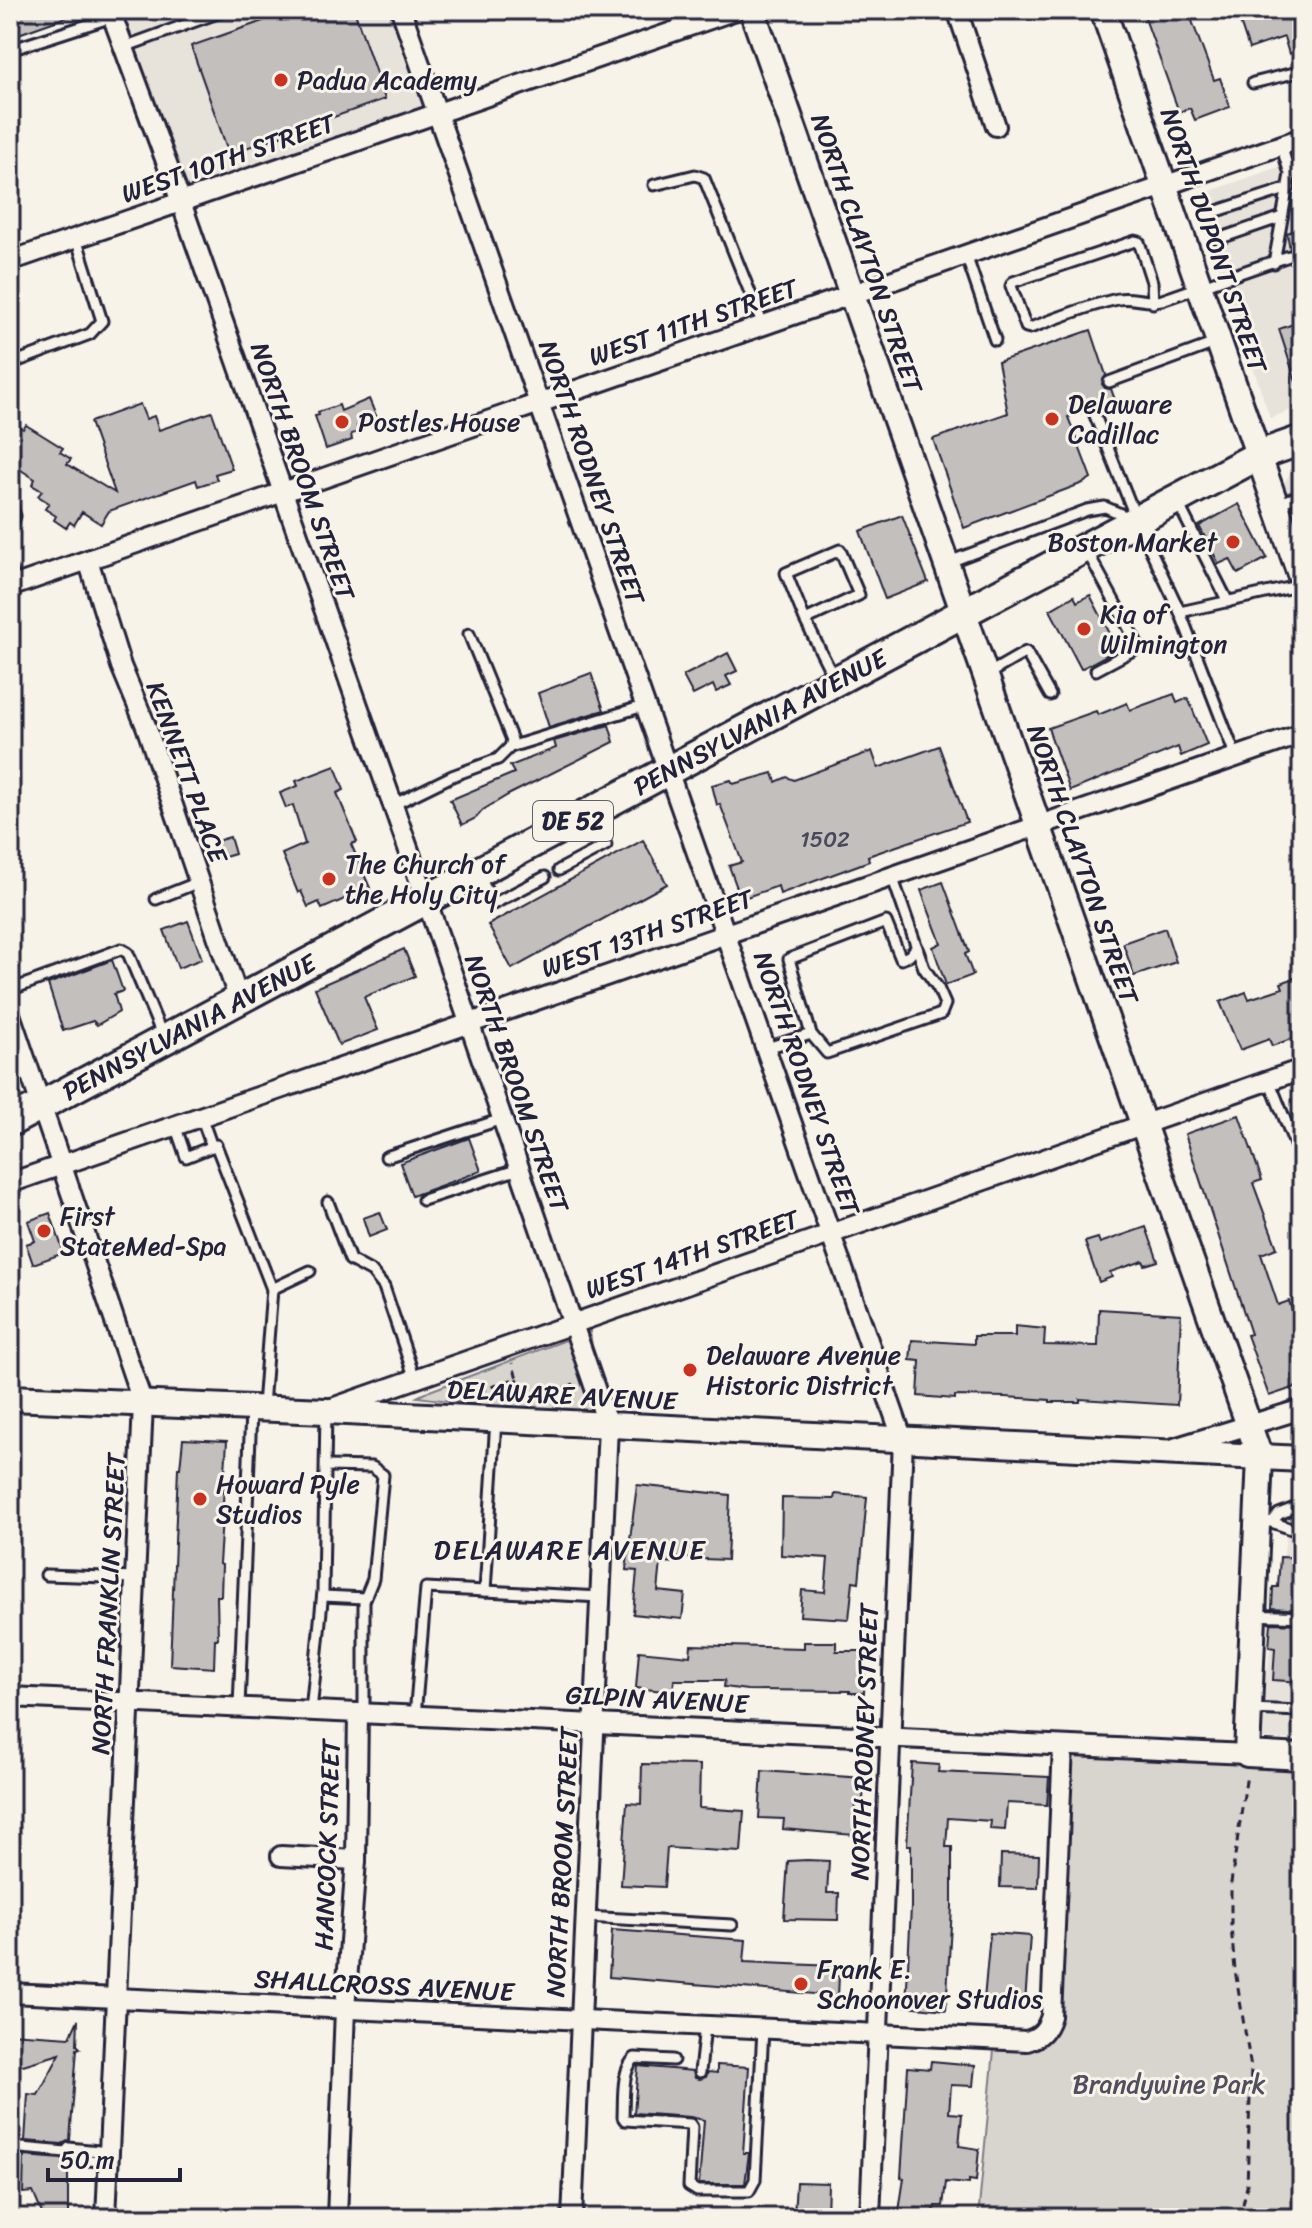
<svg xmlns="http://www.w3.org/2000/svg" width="1312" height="2228" viewBox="0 0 1312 2228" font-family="Sriracha,sans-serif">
<rect width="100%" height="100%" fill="#f7f3e8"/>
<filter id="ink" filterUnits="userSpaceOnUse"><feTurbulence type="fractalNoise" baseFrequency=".0125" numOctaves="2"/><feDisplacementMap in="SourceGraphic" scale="16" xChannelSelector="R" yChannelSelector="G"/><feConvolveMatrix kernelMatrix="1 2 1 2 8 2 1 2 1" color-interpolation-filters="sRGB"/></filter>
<g filter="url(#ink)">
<g fill="#e7e3db">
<path d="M110 10H403L439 113 181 202Z"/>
<path d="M1302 159V406L1270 418 1196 196Z"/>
<path d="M1302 469V533L1284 483 1291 472Z"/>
<path d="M1302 1426V1740L1257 1739Z"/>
</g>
<g fill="#d8d5cf" stroke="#7d7c85" stroke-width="2">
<path d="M590 1331 601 1419 417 1397 427 1392Z"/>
<path d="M1063 1746 1302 1757V2218H978L995 2040 1041 2034Z"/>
</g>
<g fill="#c2bfbd" stroke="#22223b" stroke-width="2">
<path d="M10 10H81V12L10 37Z"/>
<path d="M295 10H354L385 99 229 154 191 46Z"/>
<path d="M1142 10H1188L1214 80 1220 78 1230 107 1195 120 1190 108 1179 112Z"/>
<path d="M1236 10H1302V50L1289 54 1284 37 1249 49Z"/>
<path d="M1302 228V274L1295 275 1293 262 1296 254 1290 249 1287 233Z"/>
<path d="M1302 321V390L1299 391 1279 329Z"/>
<path d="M1091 330 1106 375 1102 384 1105 388 1111 389 1115 400 1099 406 1096 402 1090 401 1086 404 1085 411 1068 417 1091 478 1083 483 964 528 933 439 1008 413 998 362Z"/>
<path d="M369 399 377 418 357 426 359 432 351 434 352 440 326 449 315 416 319 415 318 412 339 405 341 411Z"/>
<path d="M140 404 146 419 154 416 159 430 212 412 232 469 215 474 217 480 198 486 196 480 109 511 101 524 82 512 74 525 70 522 66 528 54 520 56 516 45 509 49 503 38 496 42 491 32 485 35 479 10 463V421L23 429 26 425 63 448 60 452 71 459 67 464 115 493 90 422Z"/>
<path d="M1239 504 1267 558 1238 574 1230 559 1219 564 1199 526Z"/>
<path d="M902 515 928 582 885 599 860 531Z"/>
<path d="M1090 595 1118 649 1081 669 1050 610 1074 596 1077 602Z"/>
<path d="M728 653 737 671 726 676 731 685 716 692 713 685 693 695 683 676Z"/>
<path d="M591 673 604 710 549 727 538 693Z"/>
<path d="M1174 694 1177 703 1188 698 1207 745 1181 756 1178 747 1070 791 1048 728 1096 711 1098 715 1127 703 1130 710Z"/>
<path d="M609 725 614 742 508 795 483 810 476 818 462 825 450 800 514 773 510 766 556 748 554 741Z"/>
<path d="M939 746 967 822 868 856 869 861 780 894 778 886 741 899 729 866 742 862 720 804 717 805 712 785 731 780 733 784 773 773 776 782 787 777 794 780 872 751 878 768Z"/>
<path d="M335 766 344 790 337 793 357 842 351 844 370 888 322 909 319 902 308 907 301 891 298 893 282 854 305 844 293 805 286 808 280 793 298 786 296 781Z"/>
<path d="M230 837 235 854 218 859 213 842Z"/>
<path d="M643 840 667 884 512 969 488 925Z"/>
<path d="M943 882 969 952 965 954 973 975 946 985 933 947 941 943 921 890Z"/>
<path d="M188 921 202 959 178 968 164 930Z"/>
<path d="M1165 928 1176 962 1134 976 1123 943Z"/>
<path d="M404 949 415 976 364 997 378 1030 339 1045 315 988Z"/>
<path d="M112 960 123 991 114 994 119 1012 97 1025 93 1021 63 1031 48 984Z"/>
<path d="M1302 975V1035L1272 1046 1269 1039 1240 1050 1220 1002 1246 992 1249 999 1283 988 1281 983Z"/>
<path d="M1239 1115 1262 1180 1253 1183 1277 1248 1261 1254 1278 1305 1289 1301 1295 1319 1302 1316V1385L1269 1396 1247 1335 1251 1334 1185 1134Z"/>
<path d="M469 1138 481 1171 412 1196 400 1163Z"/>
<path d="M380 1212 387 1230 369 1237 363 1218Z"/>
<path d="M50 1213 64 1253 33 1264 26 1244 35 1241 28 1221Z"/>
<path d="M1146 1227 1158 1261 1145 1265 1143 1261 1110 1272 1112 1277 1099 1282 1085 1242 1098 1238 1100 1243Z"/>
<path d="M1099 1309 1181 1314 1177 1405 1080 1399V1402H1050V1400L1006 1397 955 1396V1399L918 1396 920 1361 910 1360 912 1340 974 1344V1336H1015V1326L1045 1329 1044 1345 1098 1346Z"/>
<path d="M183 1439 227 1441 219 1564 222 1565 221 1596H217L218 1639H215L214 1668 170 1665 178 1468H180Z"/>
<path d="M637 1485 730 1495 727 1560 679 1558V1563L661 1562 658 1591 685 1594 682 1619 633 1614 637 1571 626 1570Z"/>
<path d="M835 1494 867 1497 859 1582 853 1581 849 1619 800 1616 802 1590 825 1592 828 1558 781 1555 782 1498 834 1499Z"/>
<path d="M1280 1557 1302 1558V1610L1272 1608 1273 1587H1278Z"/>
<path d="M1271 1623 1302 1624V1682L1273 1680 1275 1648 1269 1647Z"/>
<path d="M804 1642H836V1651H865L864 1693H850V1691L747 1690 724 1687 725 1680H674L673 1692 636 1688 639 1651 690 1656 691 1645 804 1648Z"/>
<path d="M912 1763 939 1765 938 1772 1049 1777 1047 1805 1007 1803 1005 1830 990 1829 991 1821 948 1818 946 1847H952V1907L946 2010 906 2006 911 1907V1845H907Z"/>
<path d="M642 1764 700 1765 699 1808 744 1811 741 1852 667 1848 664 1887 621 1885 627 1803 641 1804Z"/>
<path d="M762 1771 864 1778 863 1802H855L854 1835 783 1829 784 1819 759 1818Z"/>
<path d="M1001 1854 1039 1855 1038 1888 1000 1887Z"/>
<path d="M807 1860 829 1861 827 1893H839L838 1920 784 1919 788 1861Z"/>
<path d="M612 1930 746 1940 744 1962 834 1966V1976H839L838 1996 609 1977Z"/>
<path d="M990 1933 1030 1936 1025 2003 984 2000Z"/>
<path d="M78 2020 77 2045 80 2048 77 2049 70 2140 62 2144 25 2141 28 2094 38 2095 60 2054 23 2065 10 2064V2033L70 2037Z"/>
<path d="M931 2061 975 2065 973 2086 951 2085 949 2113 962 2114 959 2146 979 2149 976 2181 969 2180V2184L946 2182 943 2206H935L933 2218H898L904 2178 901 2177 908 2067 930 2069Z"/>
<path d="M717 2065 749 2067 743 2153H749L745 2184H699L704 2120 690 2117 634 2113 638 2066 693 2071 695 2078 700 2079 706 2077 708 2072 717 2073Z"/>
<path d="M24 2156 62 2159 68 2165V2218H44L33 2192 23 2193Z"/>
<path d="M796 2182 828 2183 827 2218 794 2217Z"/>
</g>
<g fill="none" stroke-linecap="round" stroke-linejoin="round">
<g stroke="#22223b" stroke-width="15">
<g id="lane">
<path d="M124 47 226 10"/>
<path d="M10 50 112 17"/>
<path d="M1253 83 1302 71"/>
<path d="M654 185 695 175 704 178 763 325"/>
<path d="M1282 217 1218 239 1208 214 1289 188"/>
<path d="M966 255 995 340"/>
<path d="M1274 263 1290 174 1281 145"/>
<path d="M1153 303 1152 282 1139 242 1135 241 1013 282 1011 286 1026 327 1030 328C1059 318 1088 305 1118 299 1133 296 1147 304 1162 300L1289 256"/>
<path d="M10 364 90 334 102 321 76 238"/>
<path d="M1109 382 1218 342"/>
<path d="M1092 408 1137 521 1180 612"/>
<path d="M10 501 15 516 10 529"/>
<path d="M1177 501 1228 602"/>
<path d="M1276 504 1302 495"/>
<path d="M1087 551 1139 647 1096 670"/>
<path d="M949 562 1087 510 1105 507 1130 518"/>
<path d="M10 568 17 585"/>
<path d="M805 620 859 595 840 550 786 573 805 620 834 678"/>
<path d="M986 675 1026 652 1050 695"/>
<path d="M510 747 647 705"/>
<path d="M1236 757 1180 612 1302 585"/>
<path d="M393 805 452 776 498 759 510 747 512 740 469 634"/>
<path d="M559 870 606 845 595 814"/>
<path d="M480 877 493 904 545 877"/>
<path d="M156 899 199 882"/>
<path d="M10 990 121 949 128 953 163 1037"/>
<path d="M811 1034 789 959 886 922 901 959 909 956 917 947"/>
<path d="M767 1048 811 1034 827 1053 941 1014 945 1004 938 988 924 968 892 876"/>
<path d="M1269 1080 1296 1147"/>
<path d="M201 1116 212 1147"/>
<path d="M175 1125 186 1157 216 1145 272 1289 263 1406"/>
<path d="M386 1157 502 1119"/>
<path d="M423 1200 519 1169"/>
<path d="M328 1202 350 1260 372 1272 384 1287 415 1379"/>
<path d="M272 1289 310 1271"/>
<path d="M326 1466 372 1467 383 1475 373 1579 364 1601V1713"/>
<path d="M1260 1520C1275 1521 1287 1529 1302 1532"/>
<path d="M1273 1521 1279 1514 1302 1505"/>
<path d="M46 1575 135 1578"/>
<path d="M485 1591 496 1420"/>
<path d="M323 1596 365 1598"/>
<path d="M1253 1615 1302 1617"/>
<path d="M239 1707 251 1411"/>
<path d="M1249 1709 1302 1711"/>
<path d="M311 1711 323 1591 326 1411"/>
<path d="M415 1716 426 1588 601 1597"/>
<path d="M585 1917 732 1925"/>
<path d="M673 2060 635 2058C621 2070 624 2099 623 2117L625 2120 690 2124 692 2127 689 2186 697 2191H749L755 2180 763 2029"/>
<path d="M700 2072 705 2026"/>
<path d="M10 2147 66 2152"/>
<path d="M108 2162 70 2158 66 2152 69 2148 109 2152"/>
</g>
</g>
<g stroke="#22223b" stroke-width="24">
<g id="street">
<path d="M110 10 181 202 460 996 608 1426 572 2218"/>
<path d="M401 10 903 1440 870 2218"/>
<path d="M957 10 996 126"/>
<path d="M10 261 736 10"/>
<path d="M88 560 121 666 146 726 239 1000"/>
<path d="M10 587 1302 138"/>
<path d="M10 1014 143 1404 106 2218"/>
<path d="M10 1183 1302 734"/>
<path d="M332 1408 1302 1069"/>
<path d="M1174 1448 1302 1409"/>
<path d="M10 1697 1247 1754"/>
<path d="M281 1856 356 1860"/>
<path d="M10 1993 1027 2041C1041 2037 1047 2029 1051 2016L1063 1746"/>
<path d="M337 2218 345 2009 356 1860 358 1713"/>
</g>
</g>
<g stroke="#22223b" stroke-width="30">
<g id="secondary">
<path d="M752 10 1260 1457 1247 1754 1302 1757"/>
<path d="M1103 10 1302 580"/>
<path d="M10 1398 326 1411 1302 1459"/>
</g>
</g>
<g stroke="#22223b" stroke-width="34">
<path id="primary" d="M10 1122 1259 455 1302 440"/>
</g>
<g stroke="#22223b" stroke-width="3" stroke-dasharray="8 6" stroke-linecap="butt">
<path d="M517 1378 526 1401"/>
<path d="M465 1396 517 1378 512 1363"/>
<path d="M532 1400 574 1384"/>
<path d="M1240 2218 1247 2186 1251 2068 1235 1970 1231 1927V1883L1247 1774"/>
</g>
<use href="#lane" stroke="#f7f3e8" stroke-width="9"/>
<use href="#street" stroke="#f7f3e8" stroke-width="18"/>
<use href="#secondary" stroke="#f7f3e8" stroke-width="24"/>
<use href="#primary" stroke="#f7f3e8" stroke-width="28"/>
</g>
</g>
<g fill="#c8321e" stroke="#f7f3e8" stroke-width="3">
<circle cx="281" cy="80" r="8"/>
<circle cx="1052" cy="419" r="8"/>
<circle cx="342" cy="422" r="8"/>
<circle cx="1233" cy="542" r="8"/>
<circle cx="1084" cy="629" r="8"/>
<circle cx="329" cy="879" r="8"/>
<circle cx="44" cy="1231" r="8"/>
<circle cx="690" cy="1370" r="8"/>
<circle cx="200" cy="1499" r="8"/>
<circle cx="801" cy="1984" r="8"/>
</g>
<g text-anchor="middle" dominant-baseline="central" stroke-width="6" stroke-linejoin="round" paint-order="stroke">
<g font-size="22" fill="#4a495c">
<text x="825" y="839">1502</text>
</g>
<rect fill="#f7f3e8" stroke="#62616f" stroke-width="2" x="533" y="801" width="80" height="40" rx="6"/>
<g font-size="24" font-weight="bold" fill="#22223b">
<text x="573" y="821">DE 52</text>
</g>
<g font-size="26" fill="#22223b" stroke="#f7f3e8" text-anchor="start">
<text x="297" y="80">Padua Academy</text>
<text x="1068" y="404">Delaware<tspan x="1068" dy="30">Cadillac</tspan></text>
<text x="358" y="422">Postles House</text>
<text x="1217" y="542" text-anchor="end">Boston Market</text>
<text x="1100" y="614">Kia of<tspan x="1100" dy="30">Wilmington</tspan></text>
<text x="345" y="864">The Church of<tspan x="345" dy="30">the Holy City</tspan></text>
<text x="60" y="1216">First<tspan x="60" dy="30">StateMed-Spa</tspan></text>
<text x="706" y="1355">Delaware Avenue<tspan x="706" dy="30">Historic District</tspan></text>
<text x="216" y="1484">Howard Pyle<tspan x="216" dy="30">Studios</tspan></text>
<text x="817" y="1969">Frank E.<tspan x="817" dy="30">Schoonover Studios</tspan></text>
</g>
<g font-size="26" fill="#22223b" stroke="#f7f3e8">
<text transform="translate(228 158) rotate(-19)">WEST 10TH STREET</text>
<text transform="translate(1214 240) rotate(71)">NORTH DUPONT STREET</text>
<text transform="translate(867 253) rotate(71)">NORTH CLAYTON STREET</text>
<text transform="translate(693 322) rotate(-19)">WEST 11TH STREET</text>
<text transform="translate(303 471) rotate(71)">NORTH BROOM STREET</text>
<text transform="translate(592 472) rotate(71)">NORTH RODNEY STREET</text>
<text transform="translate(760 722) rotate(-28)">PENNSYLVANIA AVENUE</text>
<text transform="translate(187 772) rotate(70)">KENNETT PLACE</text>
<text transform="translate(1083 864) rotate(71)">NORTH CLAYTON STREET</text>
<text transform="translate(647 933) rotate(-19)">WEST 13TH STREET</text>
<text transform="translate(189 1027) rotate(-28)">PENNSYLVANIA AVENUE</text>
<text transform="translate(517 1083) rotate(71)">NORTH BROOM STREET</text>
<text transform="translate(807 1083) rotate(71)">NORTH RODNEY STREET</text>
<text transform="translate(692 1254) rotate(-19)">WEST 14TH STREET</text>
<text transform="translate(562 1395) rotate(3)">DELAWARE AVENUE</text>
<text transform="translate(108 1604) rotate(-87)">NORTH FRANKLIN STREET</text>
<text transform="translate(657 1699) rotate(3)">GILPIN AVENUE</text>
<text transform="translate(864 1742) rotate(-88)">NORTH RODNEY STREET</text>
<text transform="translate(327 1845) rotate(-88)">HANCOCK STREET</text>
<text transform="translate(562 1862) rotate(-87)">NORTH BROOM STREET</text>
<text transform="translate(384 1985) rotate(3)">SHALLCROSS AVENUE</text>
</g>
<g font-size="26" fill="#504f60" stroke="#f7f3e8">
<text x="1169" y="2084">Brandywine Park</text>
</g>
<g font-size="28" letter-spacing="2" fill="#22223b" stroke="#f7f3e8">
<text x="570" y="1549">DELAWARE AVENUE</text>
</g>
</g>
<rect width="1312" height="2228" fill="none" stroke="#f7f3e8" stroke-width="40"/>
<rect x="20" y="20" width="1272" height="2188" fill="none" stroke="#22223b" stroke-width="3" filter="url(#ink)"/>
<path d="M48 2168v12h132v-12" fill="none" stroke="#22223b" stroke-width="4"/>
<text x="60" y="2168" font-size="24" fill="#22223b" stroke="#f7f3e8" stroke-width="6" paint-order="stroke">50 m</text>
</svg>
